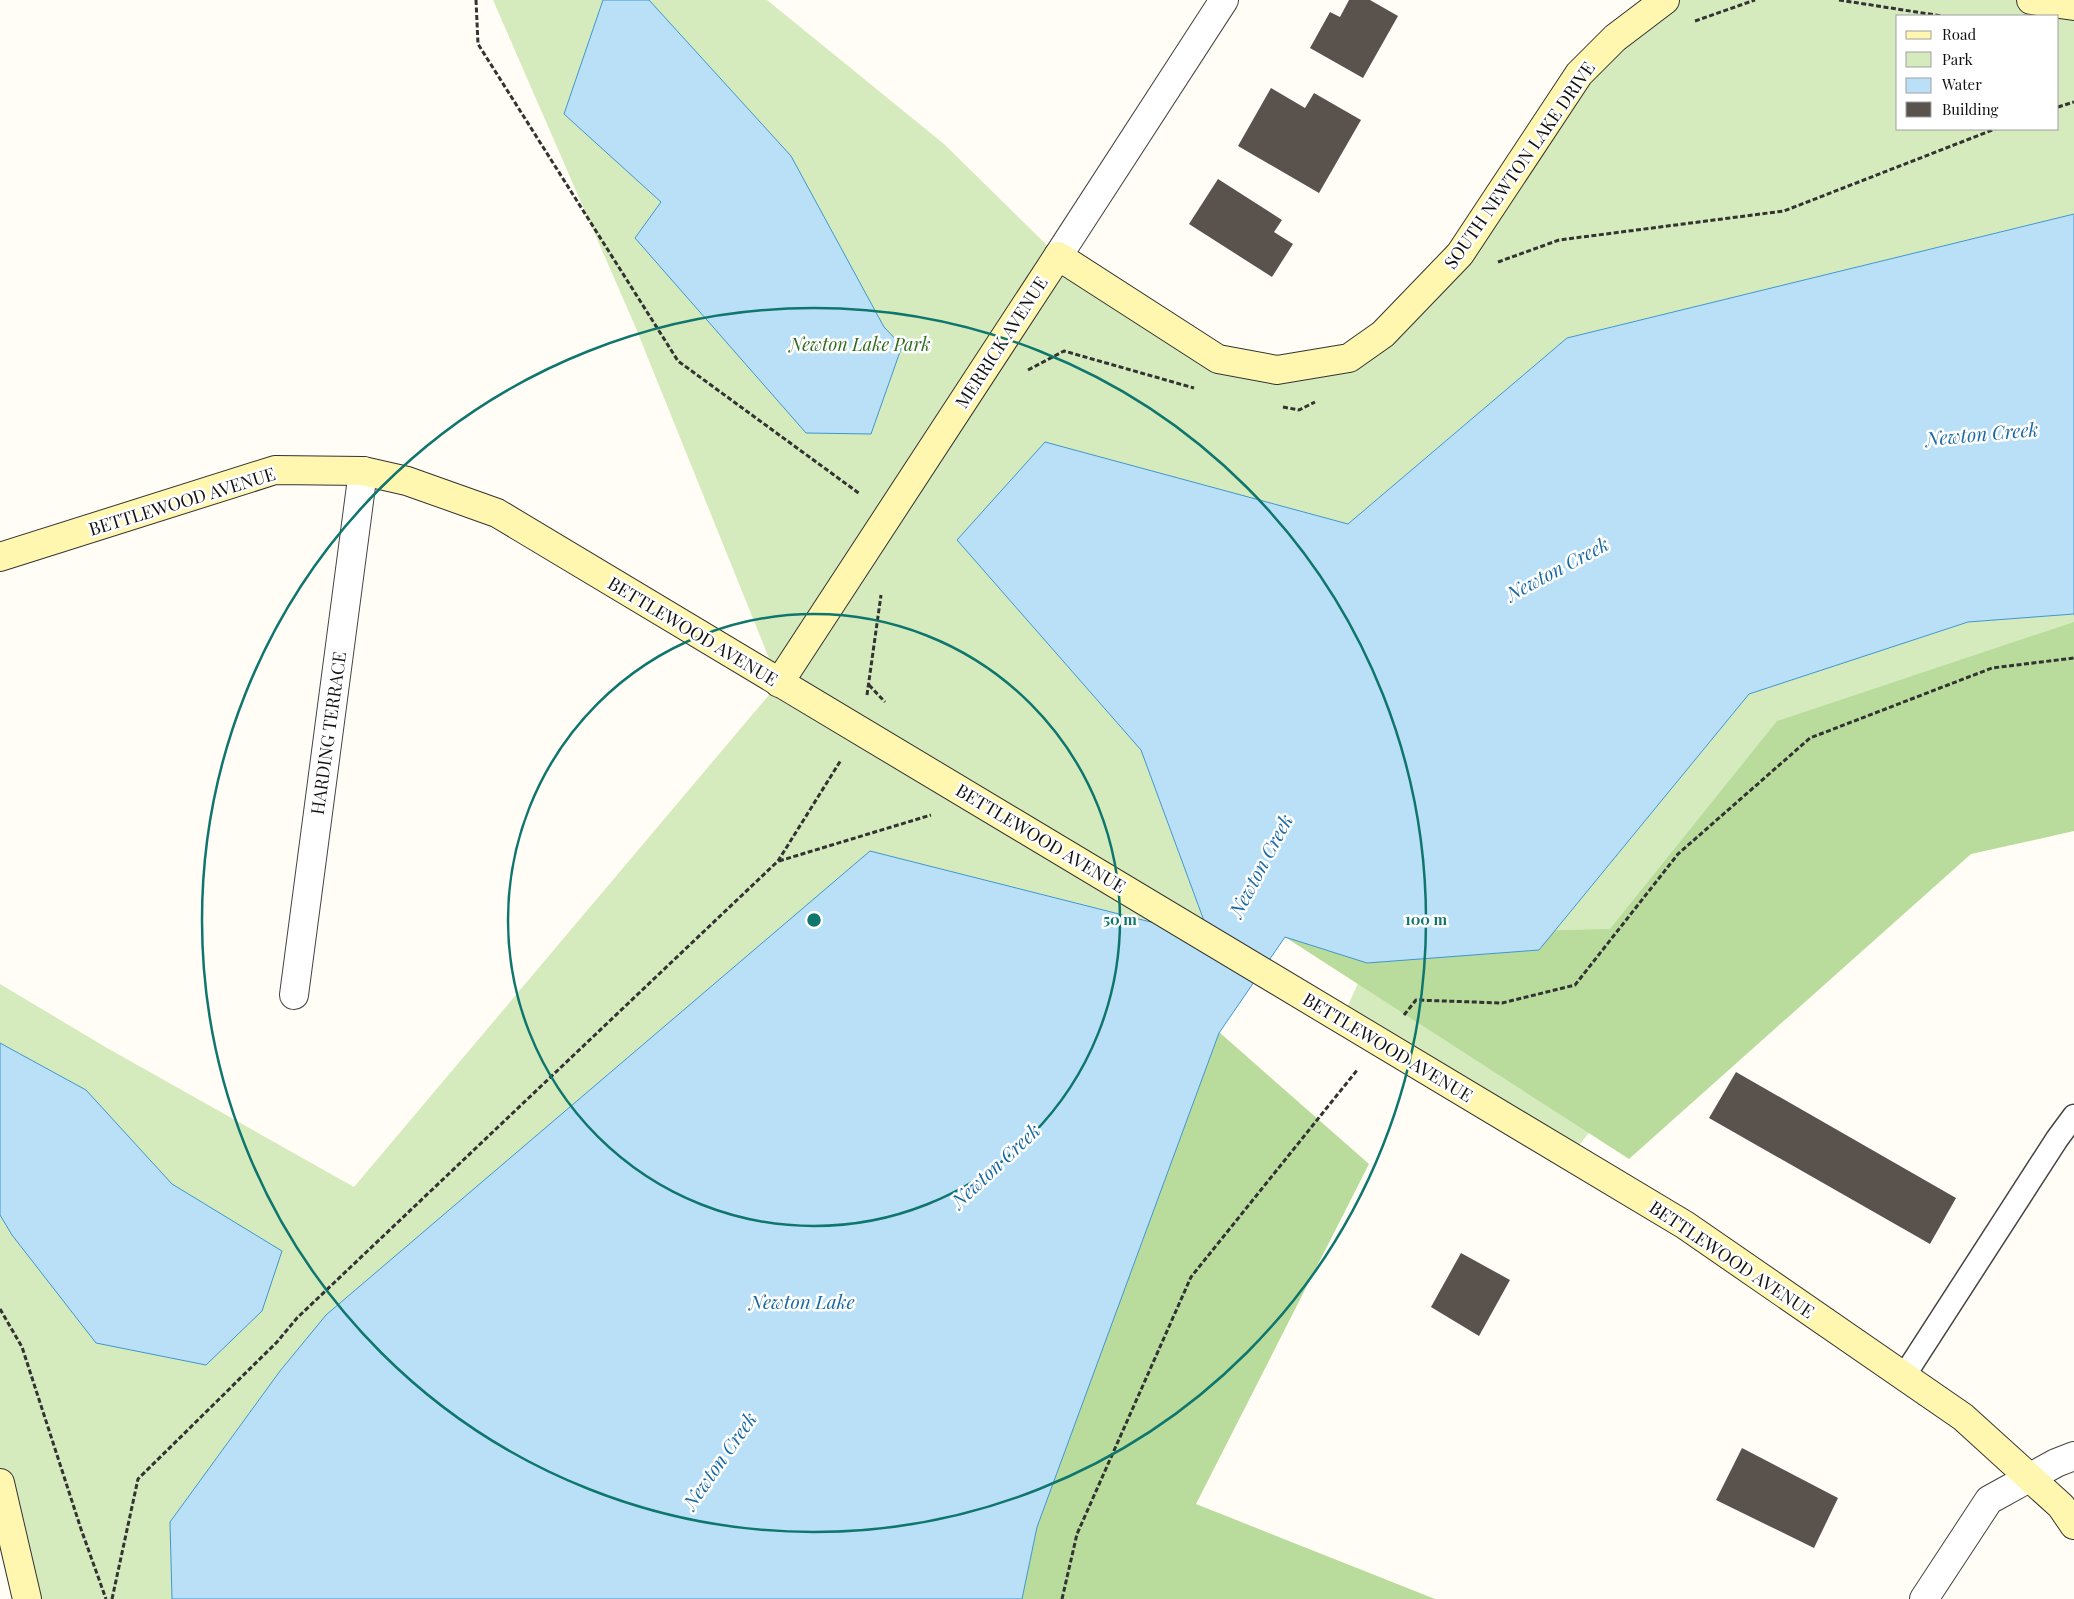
<svg xmlns="http://www.w3.org/2000/svg" width="2074" height="1599" viewBox="0 0 2074 1599" font-family="'Playfair Display',serif">
<rect width="100%" height="100%" fill="#fffdf5"/>
<g fill="#d5ebbd" fill-rule="evenodd">
<path d="M493 0H767L944 144 1058 256 1144 313 1277 370 1383 334 1579 74 1665 0H2031L2074 6V214L1567 338 1348 524 1045 443 958 540 1141 750 1210 937 326 1315 280 1371 170 1522 172 1599H27L0 1483V984L107 1048 354 1187 779 683 635 326ZM1898 16H2058V129H1898Z"/>
<path d="M2074 614V816L1825 846 1570 1156 1342 1019 1367 963 1539 950 1749 694 1968 622Z"/>
</g>
<g fill="#b9dc9c">
<path d="M2074 622V831L1971 854 1629 1159 1285 937 1610 929 1777 721Z"/>
<path d="M1219 1032 1369 1164 1196 1504 1435 1599H1022L1037 1527Z"/>
</g>
<g fill="#b9e0f7" stroke="#3f96cf">
<path d="M603 0H649L791 156 884 327 902 346 871 434 806 433 635 238 661 202 564 114Z"/>
<path d="M2074 214V614L1968 622 1749 694 1539 950 1367 963 1285 937 1219 1033 1037 1527 1022 1599H172L170 1522 280 1371 326 1315 870 851 1210 937 1141 750 957 540 1045 442 1348 524 1567 338Z"/>
<path d="M0 1043 86 1090 172 1184 282 1251 262 1311 206 1365 96 1343 12 1235 0 1215Z"/>
</g>
<g fill="#5a524d">
<path d="M1349 0H1370L1398 16 1363 78 1310 48 1330 12 1340 17Z"/>
<path d="M1271 88 1305 108 1314 93 1361 120 1319 193 1238 146Z"/>
<path d="M1218 179 1282 220 1274 232 1293 244 1272 277 1189 224Z"/>
<path d="M1736 1072 1956 1198 1930 1244 1709 1118Z"/>
<path d="M1461 1253 1510 1280 1479 1336 1431 1307Z"/>
<path d="M1742 1448 1838 1498 1814 1548 1716 1500Z"/>
</g>
<g fill="none" stroke-linecap="round" stroke-linejoin="round">
<g stroke="#444" stroke-width="25">
<path id="lane" d="M1904 1376 2057 1139 2074 1116"/>
</g>
<g stroke="#444" stroke-width="30">
<g id="street">
<path d="M1058 256 1224 0"/>
<path d="M294 995 363 471"/>
<path d="M1924 1599 1989 1500 2056 1463 2074 1456"/>
</g>
</g>
<g stroke="#333" stroke-width="30">
<g id="secondary">
<path d="M2031 0 2074 6"/>
<path d="M0 557 275 470 363 471 407 481 497 513 1685 1225 1963 1417 2061 1506 2074 1525"/>
<path d="M779 683 1058 256 1218 359 1277 370 1349 358 1383 334 1460 254 1579 74 1615 38 1665 0"/>
<path d="M0 1483 27 1599"/>
</g>
</g>
<g stroke="#333" stroke-width="3" stroke-dasharray="5 2.5" stroke-linecap="butt">
<path d="M476 0 478 44 678 361 860 494"/>
<path d="M1839 0 1942 16"/>
<path d="M1695 21 1755 0"/>
<path d="M2058 107 2074 102"/>
<path d="M1498 262 1559 240 1784 211 1995 129"/>
<path d="M1028 370 1064 351 1194 388"/>
<path d="M1283 407 1299 410 1315 402"/>
<path d="M869 685 885 702"/>
<path d="M867 695 881 595"/>
<path d="M779 861 931 815"/>
<path d="M1404 1015 1416 1000 1502 1003 1575 985 1678 854 1810 738 1992 668 2074 658"/>
<path d="M0 1309 22 1347 81 1529 106 1599"/>
<path d="M112 1599 138 1479 277 1342 297 1318 778 861 841 760"/>
<path d="M1062 1599 1077 1534 1191 1277 1358 1069"/>
</g>
<use href="#lane" stroke="#fff" stroke-width="22"/>
<use href="#street" stroke="#fff" stroke-width="28"/>
<use href="#secondary" stroke="#fff6b0" stroke-width="28"/>
</g>
<g fill="none" stroke="#0f766e" stroke-width="2.5">
<circle cx="814" cy="920" r="306"/>
<circle cx="814" cy="920" r="612"/>
</g>
<g text-anchor="middle" dominant-baseline="central" stroke-width="5" stroke-linejoin="round" paint-order="stroke">
<g font-size="18" fill="#111" stroke="#fff">
<text transform="translate(1519 165) rotate(-55)">SOUTH NEWTON LAKE DRIVE</text>
<text transform="translate(1001 342) rotate(-57)">MERRICK AVENUE</text>
<text transform="translate(182 501) rotate(-17)">BETTLEWOOD AVENUE</text>
<text transform="translate(693 631) rotate(31)">BETTLEWOOD AVENUE</text>
<text transform="translate(328 733) rotate(-82)">HARDING TERRACE</text>
<text transform="translate(1041 838) rotate(31)">BETTLEWOOD AVENUE</text>
<text transform="translate(1388 1047) rotate(31)">BETTLEWOOD AVENUE</text>
<text transform="translate(1732 1259) rotate(34)">BETTLEWOOD AVENUE</text>
</g>
<g font-size="18" font-style="italic" fill="#2f6b1f" stroke="#fff">
<text x="860" y="344">Newton Lake Park</text>
</g>
<g font-size="19" font-style="italic" fill="#1768a6" stroke="#fff">
<text transform="translate(1982 433) rotate(-5)">Newton Creek</text>
<text transform="translate(1557 568) rotate(-28)">Newton Creek</text>
<text transform="translate(1260 865) rotate(-62)">Newton Creek</text>
<text transform="translate(995 1165) rotate(-43)">Newton Creek</text>
<text x="802" y="1301">Newton Lake</text>
<text transform="translate(719 1460) rotate(-55)">Newton Creek</text>
</g>
</g>
<circle cx="814" cy="920" r="8" fill="#0f766e" stroke="#fff" stroke-width="2.5"/>
<g font-size="15" text-anchor="middle" font-weight="bold" fill="#0f766e" stroke="#fff" stroke-width="5" stroke-linejoin="round" paint-order="stroke">
<text x="1120" y="925">50 m</text>
<text x="1426" y="925">100 m</text>
</g>
<rect x="1896" y="15" width="162" height="115" fill="#ffffff" stroke="#a0a0a0"/>
<rect x="1906" y="31" width="25" height="8" fill="#fff6b0" stroke="#a0a0a0"/>
<text x="1942" y="40" font-size="15" fill="#111111">Road</text>
<rect x="1906" y="52" width="25" height="15" fill="#d5ebbd" stroke="#a0a0a0"/>
<text x="1942" y="65" font-size="15" fill="#111111">Park</text>
<rect x="1906" y="78" width="25" height="15" fill="#b9e0f7" stroke="#a0a0a0"/>
<text x="1942" y="90" font-size="15" fill="#111111">Water</text>
<rect x="1906" y="102" width="25" height="15" fill="#5a524d" stroke="#a0a0a0"/>
<text x="1942" y="115" font-size="15" fill="#111111">Building</text>
</svg>
